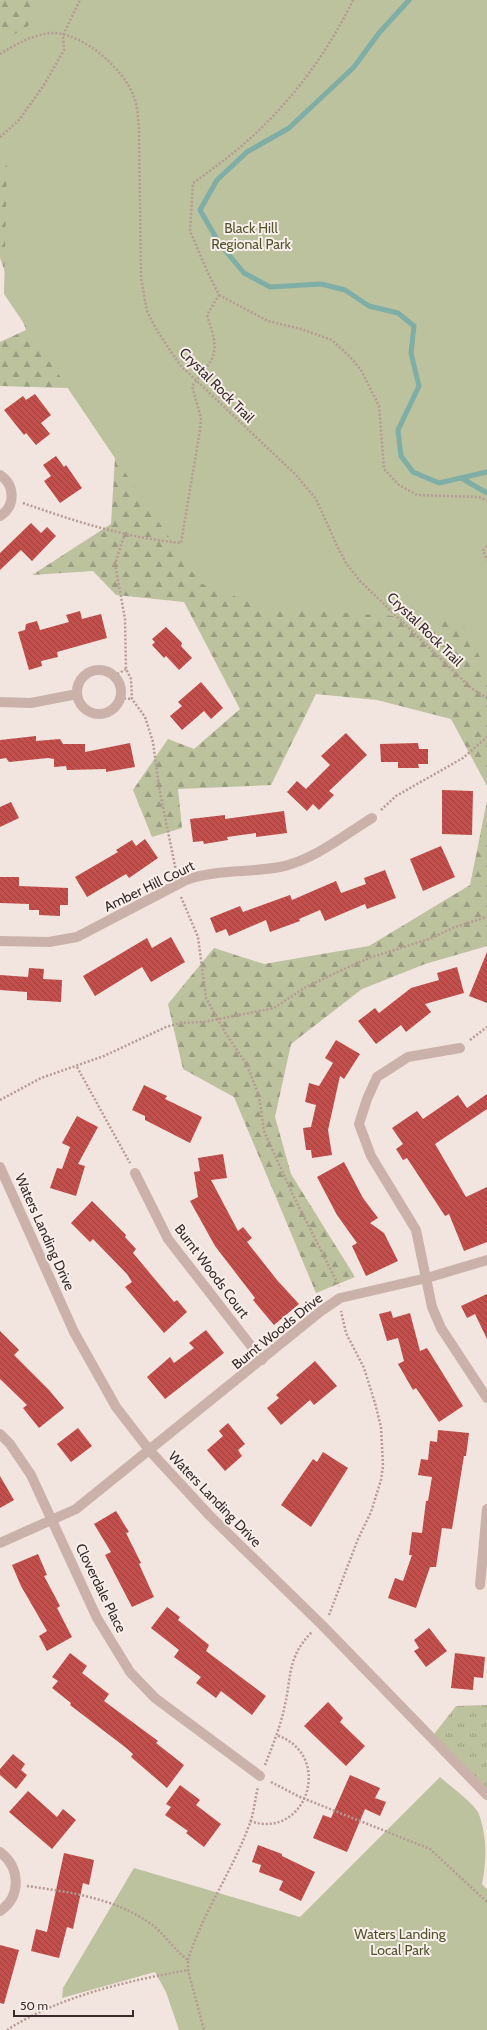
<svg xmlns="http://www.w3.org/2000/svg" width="487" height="2030" viewBox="0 0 487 2030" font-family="Cabin,sans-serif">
<defs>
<pattern id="grass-tufts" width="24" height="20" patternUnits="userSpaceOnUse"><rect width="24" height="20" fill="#bcc19e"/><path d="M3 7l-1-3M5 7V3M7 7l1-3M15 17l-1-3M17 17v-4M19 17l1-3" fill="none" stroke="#9a9d81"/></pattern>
<pattern id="forest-firs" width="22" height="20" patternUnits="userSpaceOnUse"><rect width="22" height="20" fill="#bcc19e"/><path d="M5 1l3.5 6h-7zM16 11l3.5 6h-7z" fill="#9a9d81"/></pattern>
<pattern id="building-back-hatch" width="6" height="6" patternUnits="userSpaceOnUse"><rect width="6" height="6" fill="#c24f4c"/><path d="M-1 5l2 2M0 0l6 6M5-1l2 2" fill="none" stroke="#9e423f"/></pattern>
</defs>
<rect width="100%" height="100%" fill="#f2e4de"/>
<path fill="url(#grass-tufts)" d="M487 1705V1795L431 1738 456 1706Z"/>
<g fill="url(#forest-firs)">
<path d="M0 0H487V786L451 719 377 700 316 694 271 785 178 789 182 828 152 837 133 790 168 739 194 749 240 709 184 602 116 595 93 571 32 575 111 524 115 458 68 388 0 386V342L26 330 0 258Z"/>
<path d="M487 801V946L425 964 362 989 291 1044 275 1117 291 1174 355 1277 316 1293 234 1097 183 1069 168 1004 214 948 264 964 369 946 470 885Z"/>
</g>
<g fill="#bcc19e">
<path d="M39 0H487V671L461 620 266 608 200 583 4 294 7 165 0 172V43L28 26Z"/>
<path d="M440 1777C450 1786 472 1802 478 1812 487 1834 487 1860 482 1884L487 1889V2030H179L166 1992 155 1972 62 1998 63 1988 134 1868 300 1917Z"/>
</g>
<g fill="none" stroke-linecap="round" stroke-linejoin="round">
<g stroke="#7eaea6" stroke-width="5">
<path d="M409 0 379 33 354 67 289 128 247 152 217 180 200 210 219 243 244 273 270 287 321 284 345 290 369 306 398 313 414 326 411 353 419 386 398 430 401 456 413 472 439 483 487 472"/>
<path d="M461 478 487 493"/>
</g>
</g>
<g fill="url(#building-back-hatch)">
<path d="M35 394 51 415 41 423 50 434 36 445 26 433 24 435 4 410 23 396 26 400Z"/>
<path d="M56 456 64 467 66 465 82 488 60 503 44 481 51 476 43 465Z"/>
<path d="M31 523 41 533 47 527 56 536 32 561 21 550 0 570V553Z"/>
<path d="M80 611 82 619 101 614 107 638 57 652 58 657 41 661 42 666 29 670 18 632 25 630 26 624 37 621 40 630 69 622 66 615Z"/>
<path d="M166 627 182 643 181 646 192 658 179 670 166 656 164 658 152 645 155 642 152 639Z"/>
<path d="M201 682 223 708 211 719 204 711 182 730 170 716 182 706 178 702Z"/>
<path d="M346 733 367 755 329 791 334 795 319 810 313 804 307 811 287 792 297 781 306 789 330 765 321 756Z"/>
<path d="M36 736V741L60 739 63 744H85V752L130 743 135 767 106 772V769L67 770 66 766 54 767V759L48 758 9 762 6 758 0 759V740Z"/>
<path d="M418 743 419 749H428V764H418L419 768H398V762H381L380 744Z"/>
<path d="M442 790 473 791 472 835 442 834Z"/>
<path d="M11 802 19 818 0 827V807Z"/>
<path d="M284 811 287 833 256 837V833L227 837 228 840 204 844 203 841 193 842 190 819 225 815V819Z"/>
<path d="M145 839 158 858 129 878 126 874 87 897 75 877 118 852 116 850 132 840 136 846Z"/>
<path d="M441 846 455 877 423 891 410 859Z"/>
<path d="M385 870 396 898 367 909 365 904 325 921 320 910 299 919 300 921 270 932 266 920 229 936 226 929 216 933 210 918 240 906 243 912 290 895 292 900 336 881 341 893 366 884 364 878Z"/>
<path d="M0 877H19V886L68 888V905H60V916L39 915V910H29V904L0 903Z"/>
<path d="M171 937 185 962 151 982 142 967 95 996 83 976 147 938 152 948Z"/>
<path d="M487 952V1003L469 996Z"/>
<path d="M457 967 464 993 425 1004 431 1012 406 1032 401 1025 376 1044 358 1021 375 1008 379 1013 411 988 439 980 437 973Z"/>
<path d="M29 968 44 969 43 979 62 980 61 1002 27 1000V992L0 990V975L28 977Z"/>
<path d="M336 1040 360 1054 344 1079 340 1076 328 1130 332 1155 312 1158 311 1150H306L303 1128 311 1127 316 1105 305 1102 309 1083 319 1086 333 1063 325 1058Z"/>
<path d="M144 1085 167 1096 165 1099 202 1117 190 1143 145 1120V1116L132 1110Z"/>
<path d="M487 1094V1109L435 1144 466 1197 487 1187V1242L464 1251 449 1214 445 1216 407 1158 403 1160 396 1149 403 1144 392 1128 417 1111 423 1119 458 1095 467 1108Z"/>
<path d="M77 1116 98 1127 78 1164 85 1166 76 1196 50 1188 57 1168 62 1169 70 1147 62 1143Z"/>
<path d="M223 1154 227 1178 211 1180 238 1231 243 1227 252 1238 247 1242 277 1280 299 1304 274 1325 253 1300 255 1298 215 1246 190 1201 198 1197 194 1172 200 1171 198 1158Z"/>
<path d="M344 1162 363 1198 378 1218 370 1223 384 1233 398 1261 366 1276 352 1246 357 1243 337 1215 317 1177Z"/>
<path d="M92 1201 126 1235 125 1237 136 1249 133 1253 174 1302 177 1300 187 1312 164 1333 125 1287 132 1282 127 1274 93 1239 90 1242 71 1223Z"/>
<path d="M487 1294V1339L475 1314 467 1318 461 1306Z"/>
<path d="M391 1311 393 1318 410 1313 420 1351 427 1348 463 1406 439 1422 416 1388 413 1390 398 1364 404 1361 398 1338 387 1341 379 1314Z"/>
<path d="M206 1330 224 1353 165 1399 147 1377 170 1357 174 1363 194 1348 189 1343Z"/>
<path d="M0 1331 19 1350 14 1355 49 1390 64 1408 39 1428 23 1408 27 1405 0 1379Z"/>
<path d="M315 1361 337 1386 314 1405 310 1400 281 1425 267 1408 279 1398 276 1395Z"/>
<path d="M228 1423 245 1444 238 1450 242 1456 225 1471 207 1450 223 1436 219 1431Z"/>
<path d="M78 1428 92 1446 71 1462 57 1444Z"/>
<path d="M438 1430 469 1433 466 1456H464L452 1529 442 1528 436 1567H430L416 1608 388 1598 395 1578 403 1581 412 1555H409L412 1532 422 1533 426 1501H428L432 1477 418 1475 421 1459 428 1460 430 1441 437 1442Z"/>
<path d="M323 1452 348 1468 311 1527 281 1505 313 1459 317 1462Z"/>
<path d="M0 1476 14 1500 0 1508Z"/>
<path d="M116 1511 129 1532 126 1533 141 1563 139 1564 154 1597 132 1607 105 1555 111 1552 94 1524Z"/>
<path d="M38 1554 47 1575 44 1576 60 1606 57 1608 72 1637 47 1651 39 1636 47 1631 21 1586 12 1565Z"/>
<path d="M167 1607 180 1617 178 1620 209 1645 206 1651 266 1696 252 1715 221 1691 216 1698 196 1683 201 1677 174 1657 179 1650 151 1628Z"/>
<path d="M429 1628 447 1651 426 1667 414 1651 419 1648 414 1640Z"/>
<path d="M70 1653 87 1666 82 1673 109 1694 104 1701 158 1741 156 1743 184 1765 167 1788 131 1757 133 1754 125 1747 70 1705 71 1703 52 1688 58 1681 52 1677Z"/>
<path d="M455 1653 485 1657 483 1678 474 1677 473 1690 451 1688Z"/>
<path d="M328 1702 343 1718 340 1722 365 1746 346 1766 304 1726Z"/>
<path d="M13 1754 25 1764 21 1770 27 1775 16 1789 0 1775V1769Z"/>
<path d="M350 1775 380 1788 375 1798 386 1802 380 1816 365 1809 347 1852 313 1838 323 1815 331 1818Z"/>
<path d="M180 1785 200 1800 196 1805 221 1824 204 1847 186 1833 188 1831 165 1815 171 1807 166 1804Z"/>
<path d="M28 1791 57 1817 63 1809 76 1820 52 1849 9 1812Z"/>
<path d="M258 1845 282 1854V1856L315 1872 301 1901 279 1890 283 1881 259 1872 261 1865 252 1862Z"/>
<path d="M64 1853 94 1860 89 1885 83 1883 73 1929 67 1927 59 1958 31 1951 36 1929 47 1932Z"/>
<path d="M0 1945 19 1950 4 2004 0 2003Z"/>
</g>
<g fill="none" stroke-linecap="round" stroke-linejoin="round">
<g stroke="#b69b94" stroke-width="2.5" stroke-dasharray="2 2" stroke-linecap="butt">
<path d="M0 54C16 44 34 34 53 33 83 33 124 69 134 97 138 107 138 119 139 130L141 278 147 311 156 329 180 365 296 475 316 499 338 548 346 563 360 581 471 688 487 698"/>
<path d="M0 137 19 120 44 85 64 50 63 35 80 0"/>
<path d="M219 295 268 321 301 329 332 340 351 358 361 370 379 406 384 469 399 485 417 495 479 497 487 501"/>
<path d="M23 503C74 521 127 538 181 543L200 430 201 418 192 386C217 355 220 354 207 315L219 295 208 273 190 231 193 183C211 170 229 157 246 142 290 104 328 52 353 0"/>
<path d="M125 533 115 564 125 619 126 669 131 679 132 699 145 717 153 742 159 787 176 871"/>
<path d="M487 546 483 550 487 560"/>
<path d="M114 676 126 669"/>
<path d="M120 698 132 699"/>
<path d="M381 810 396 796 463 758 487 737"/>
<path d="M181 897 198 937 206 998 226 1034 247 1065 259 1096 264 1131 292 1193 339 1286"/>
<path d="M470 1040 487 1027"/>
<path d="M77 1067 130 1163"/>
<path d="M0 1100 41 1078 104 1056 166 1027 180 1023 204 1022 274 1008 306 987 342 970 369 958 429 939 455 927 487 917"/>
<path d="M329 1615 358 1539 371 1512 381 1480 383 1466 381 1427 375 1403 364 1368 346 1333 341 1311"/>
<path d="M265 1765C272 1747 280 1728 284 1709 292 1678 286 1658 312 1632"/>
<path d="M271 1782 300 1797 430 1849 487 1902"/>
<path d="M250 1821C307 1841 335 1754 276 1735"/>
<path d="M27 1886C69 1892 115 1898 151 1924 165 1934 174 1950 188 1960V1970L204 2030"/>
<path d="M188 1960C203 1912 233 1870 250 1823 254 1812 255 1799 258 1787"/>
<path d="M7 2030C60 1996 127 1981 188 1970"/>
</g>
<g stroke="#cab2aa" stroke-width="10">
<path d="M0 475C15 485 16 506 0 516"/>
<circle cx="99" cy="692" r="22"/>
<path d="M0 702 31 703 77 694"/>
<path d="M0 941 49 942 77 937 186 880C217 869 248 873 280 867 314 860 343 836 372 818"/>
<path d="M460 1048 408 1057 377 1077 367 1099 359 1124 371 1156 416 1230 432 1307 441 1328 487 1398"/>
<path d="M135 1173 168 1239 262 1360"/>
<path d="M0 1434 10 1444 31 1475 97 1618 130 1672 155 1698 260 1776"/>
<path d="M0 1543 76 1509 321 1311 340 1298 427 1278 487 1260"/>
<path d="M480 1585 487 1509"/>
<path d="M0 1852C20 1867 22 1896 0 1911"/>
</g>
<path stroke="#cab2aa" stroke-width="10" d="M0 1167 74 1332 116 1407 150 1451 210 1516 322 1625 487 1795"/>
</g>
<g text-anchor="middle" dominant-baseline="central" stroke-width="4" stroke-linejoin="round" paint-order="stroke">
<g font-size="14" fill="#4f552e" stroke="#f9efea">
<text x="251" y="228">Black Hill<tspan x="251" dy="16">Regional Park</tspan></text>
<text x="400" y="1934">Waters Landing<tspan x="400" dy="16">Local Park</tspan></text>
</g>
<g font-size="14" fill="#372b29" stroke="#f9efea">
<text transform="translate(217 385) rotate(45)">Crystal Rock Trail</text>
<text transform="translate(425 629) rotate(44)">Crystal Rock Trail</text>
<text transform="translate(149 886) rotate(-26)">Amber Hill Court</text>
<text transform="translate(45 1232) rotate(66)">Waters Landing Drive</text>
<text transform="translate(212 1271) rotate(53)">Burnt Woods Court</text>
<text transform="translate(277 1331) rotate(-39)">Burnt Woods Drive</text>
<text transform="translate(215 1499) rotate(46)">Waters Landing Drive</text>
<text transform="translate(101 1588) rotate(64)">Cloverdale Place</text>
</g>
</g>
<path d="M14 2010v6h119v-6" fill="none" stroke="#372b29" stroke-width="2"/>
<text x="20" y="2010" font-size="12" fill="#372b29" stroke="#f9efea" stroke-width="3" paint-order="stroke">50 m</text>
</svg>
